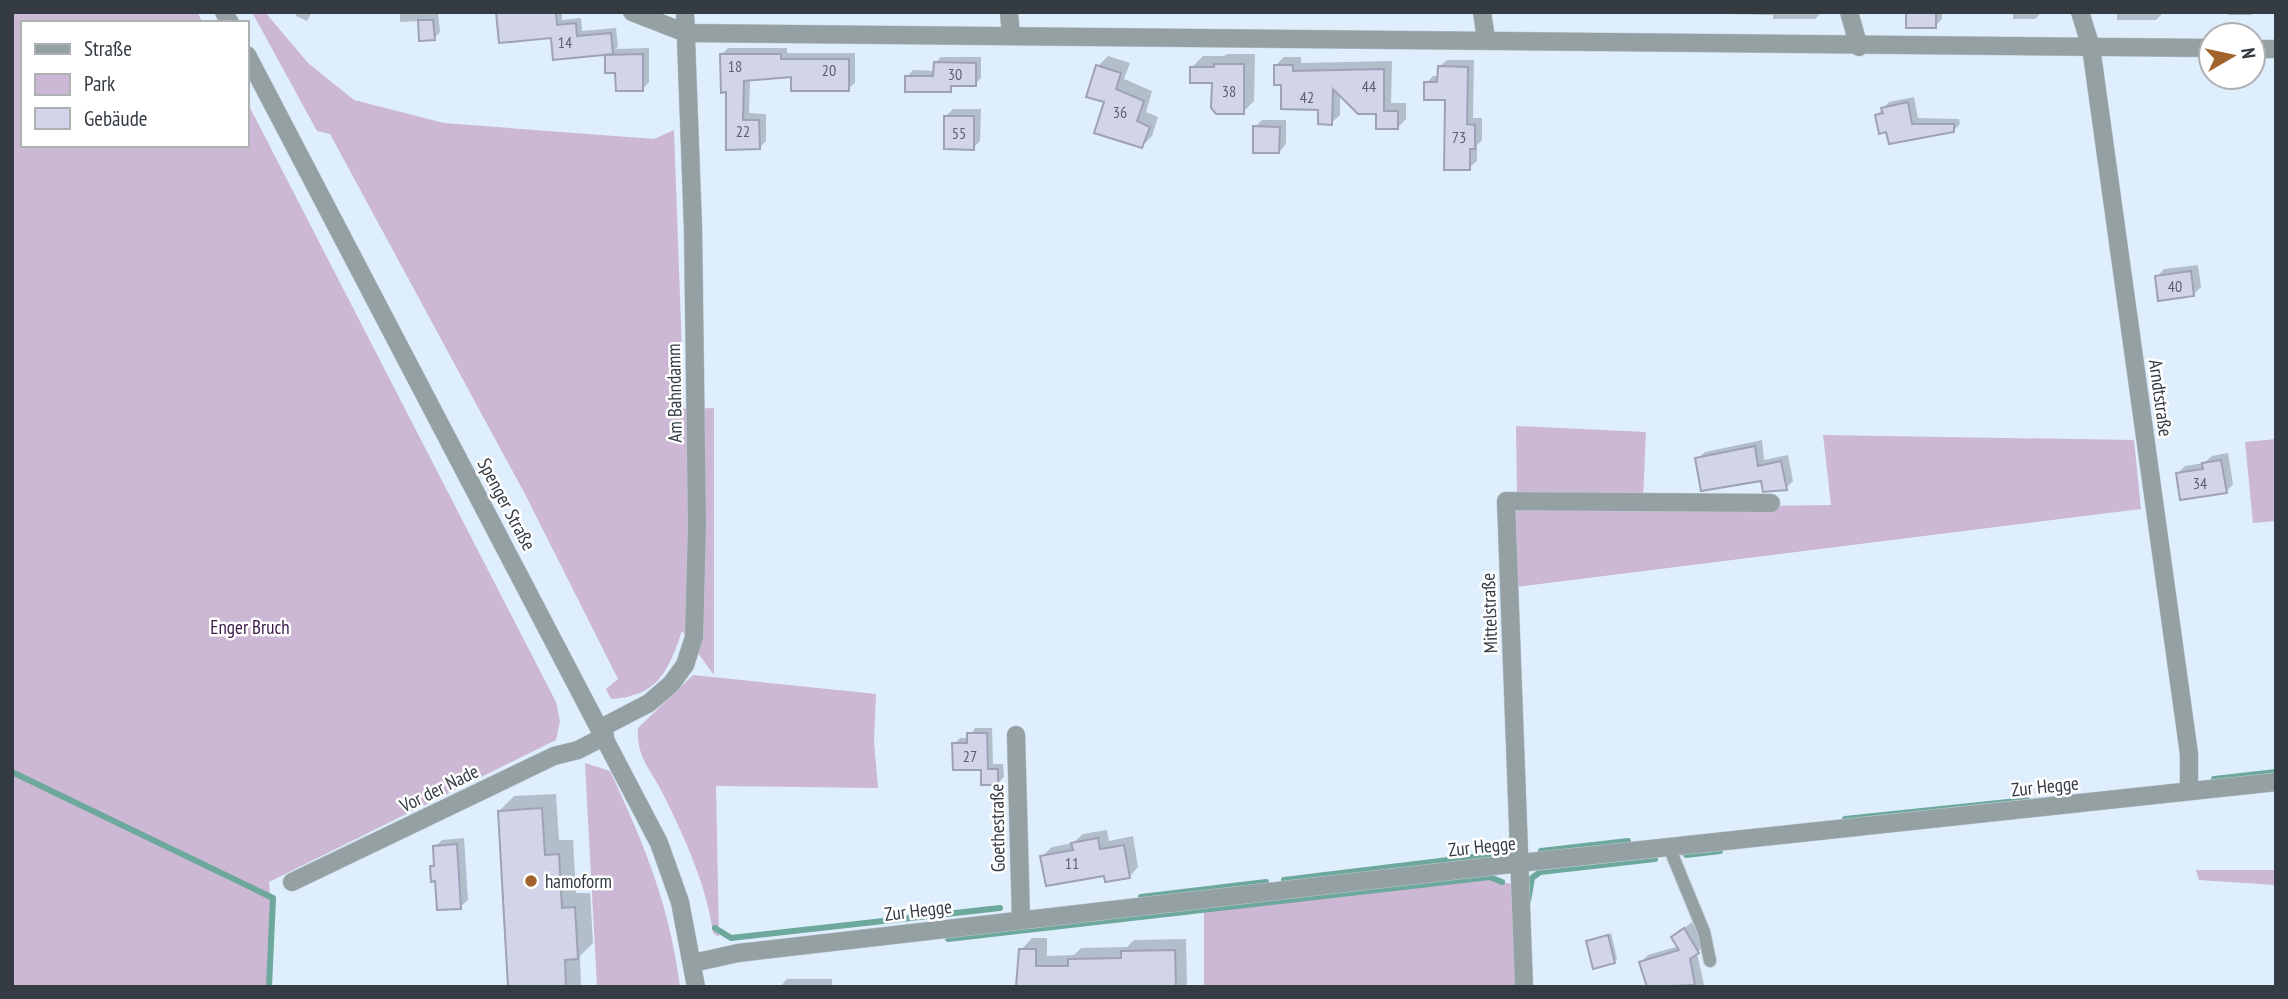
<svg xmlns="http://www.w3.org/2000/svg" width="2288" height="999" viewBox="0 0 2288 999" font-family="'PT Sans Narrow',sans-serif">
<rect width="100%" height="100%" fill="#dfeefc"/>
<g fill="#ccb7d5">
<path d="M12 12H197L203 23H23V145H247V102L556 702 560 721 556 740 269 882 272 916 269 987H12Z"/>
<path d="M252 12H265L308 63 354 100 444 123 654 139 674 130 684 409 714 408V675L682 631C668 672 658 696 611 699L606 689 618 679 526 496 330 134 317 131Z"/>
<path d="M1516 426 1646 432 1643 499 1517 495Z"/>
<path d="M1823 435 2134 440 2141 509 1516 587 1512 524 1515 512 1528 506 1642 508 1831 505Z"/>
<path d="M2276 439V521L2253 523 2245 442Z"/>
<path d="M693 675 876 694 874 742 878 788 716 786 719 937 713 933C707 887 685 838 664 796 652 771 636 758 638 728Z"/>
<path d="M585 763 610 771C645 846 669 904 680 987H597Z"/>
<path d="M2196 870H2276V885L2199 880Z"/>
<path d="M1491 879 1511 884 1516 987H1204V912Z"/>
</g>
<g fill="#0003">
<path d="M297 12H312L307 21 296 16Z"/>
<path d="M400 12H438L440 32 434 38 420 21 400 22Z"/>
<path d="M498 12H562V20L581 18 582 31 616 28 618 47 615 49 649 48V82L643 89 617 71 607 56 610 53 553 36Z"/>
<path d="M1624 12H1822L1815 19H1773V15Z"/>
<path d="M1908 12H1942V19L1935 26Z"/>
<path d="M2013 12H2042L2035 19H2013Z"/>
<path d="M2117 12H2163V13L2156 20H2117Z"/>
<path d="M2228 12H2254L2252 15H2228Z"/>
<path d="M728 48H787V53H855V83L848 89 792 75 750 79 749 113 766 114V141L759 148H728V91L721 55Z"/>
<path d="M1227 54H1255L1254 101 1243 112 1213 81 1192 67 1203 56H1224Z"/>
<path d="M1108 56 1130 63 1124 79 1152 91 1146 112 1158 117 1152 136 1142 146 1106 101 1098 66Z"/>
<path d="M941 57H981V78L975 84H956L950 90 907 77 913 70 935 71V63Z"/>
<path d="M1284 57H1301V63L1392 61 1391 103H1406V119L1397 128 1378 112 1340 94V115L1331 123 1319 108 1283 83 1276 65Z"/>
<path d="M1447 60H1474L1473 118H1482V140L1477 145V161L1469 168 1447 99 1426 83 1433 76H1439V67Z"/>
<path d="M1914 97 1918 118 1959 119 1960 124 1954 130H1888L1877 115 1889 102Z"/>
<path d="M953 109H981L980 141 973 148 946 116Z"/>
<path d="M1262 120H1286V144L1279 152 1255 127Z"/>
<path d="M2198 265 2201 287 2193 295 2157 277 2164 269Z"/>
<path d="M1762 440 1764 460 1788 455 1793 481 1786 488 1697 459 1705 452Z"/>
<path d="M2228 453 2233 484 2226 492 2178 473 2185 466 2204 463 2212 456Z"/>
<path d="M975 728H992L993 764H1003L1004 777 998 783 954 744 960 738H969Z"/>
<path d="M556 794 559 840H573L576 893H590L593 943 580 956 581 987H510L499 811 514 796Z"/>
<path d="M1107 830 1109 841 1133 836 1138 867 1129 877 1106 874 1042 856 1052 847 1073 843 1083 834Z"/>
<path d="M464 838 468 900 460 907 437 880 432 866 436 862 435 847 442 840Z"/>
<path d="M1692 922 1705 944 1697 953 1704 985 1648 987 1641 962 1648 955 1679 946 1673 937Z"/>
<path d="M1611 933 1617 959 1614 962 1588 941Z"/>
<path d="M1032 938H1047V956L1074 955 1081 948 1127 947 1134 940 1186 939 1187 987H1020L1021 950Z"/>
<path d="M787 979H832V987H780Z"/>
</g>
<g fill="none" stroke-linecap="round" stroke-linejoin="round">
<g stroke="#6da89d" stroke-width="6">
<path d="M12 772 273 898 269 987"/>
<path d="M2214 779 2276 772"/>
<path d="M1845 819 2027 800"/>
<path d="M1541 851 1628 841"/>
<path d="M1686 855 1720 851"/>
<path d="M1284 880 1498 854"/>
<path d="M1141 897 1266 882"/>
<path d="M1528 901 1532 878 1540 872 1655 859"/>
<path d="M715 928 731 938 1000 908"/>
<path d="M948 939 1490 877 1502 882"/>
</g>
</g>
<g fill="#d2d4ea" stroke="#9fa1b6" stroke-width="2">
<path d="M496 12H556L557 25 576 23 577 36 611 33 613 54 553 60 551 38 499 43Z"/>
<rect x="1906" y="12" width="30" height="16"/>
<path d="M418 20H433L435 40 419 41Z"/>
<path d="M643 54V91H616L615 73H605V55Z"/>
<path d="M720 54H781V59H849V91H791V77L744 81 743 120H759L760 149 726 150V92L721 93Z"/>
<path d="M934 62 976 63V86H951V92H905V76H933Z"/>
<path d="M1214 64H1244V114H1216L1211 108 1212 83H1190V67H1214Z"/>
<path d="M1096 65 1121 73 1116 89 1144 101 1137 121 1150 127 1142 148 1094 133 1104 102 1086 97Z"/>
<path d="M1274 65H1293V71L1384 69V111H1398V129H1376V114H1358L1333 89 1332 125 1318 124V110L1281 109V85H1274Z"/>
<path d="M1438 66 1468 67 1467 124 1475 125V149H1470V170H1444L1445 100H1424V82H1437Z"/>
<path d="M1908 102 1912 124H1954V132L1889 144 1886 132 1879 134 1875 115 1883 113 1881 108Z"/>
<path d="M944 116H974V150L944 149Z"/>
<path d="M1253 126 1280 127 1279 153H1253Z"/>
<path d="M2191 271 2194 296 2158 301 2155 276Z"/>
<path d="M1755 446 1758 466 1781 461 1787 490 1763 492 1761 481 1701 491 1695 458Z"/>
<path d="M2221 460 2227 493 2180 500 2176 473 2203 469 2202 463Z"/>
<path d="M967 733H987L988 769H998V785H981V770H953L952 743H967Z"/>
<path d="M542 808 545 855 559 854 562 908 575 907 578 959 565 960 566 987H508L498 811Z"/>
<path d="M1098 838 1100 849 1124 845 1130 878 1105 882 1104 876 1046 886 1040 856 1073 850 1071 843Z"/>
<path d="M457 844 461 909 437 910 435 881 431 882 430 866H434L433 846Z"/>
<path d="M1684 928 1699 953 1690 959 1695 985 1647 987 1639 962 1679 950 1671 937Z"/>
<path d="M1608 935 1615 963 1593 969 1586 941Z"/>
<path d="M1019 949H1036V966H1068V959L1121 958V951L1175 950 1176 987H1016Z"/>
</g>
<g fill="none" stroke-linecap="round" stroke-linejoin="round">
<g stroke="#bdcad7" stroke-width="14">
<path id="service" d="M1669 847 1704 932 1710 961"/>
</g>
<g stroke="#bdcad7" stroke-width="19">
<g id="minor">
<path d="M632 12 686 33 2211 48"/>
<path d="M1009 12 1011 36"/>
<path d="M1482 12 1486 39"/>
<path d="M1849 12 1859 47"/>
<path d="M2080 12 2091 47 2189 754V791"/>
<path d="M2253 49H2276"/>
<path d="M601 728 649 703 671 684 685 665 694 637 697 525 693 228 685 12"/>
<path d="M1016 735 1021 919"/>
<path d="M292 882 554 756 578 750 605 736"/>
<path d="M693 963 738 953 1520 863 2276 782"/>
<path d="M1524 987 1506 501 1771 503"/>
</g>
</g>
<g stroke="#bdcad7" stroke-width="19">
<g id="tertiary">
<path d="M224 12 230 23"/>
<path d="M247 55 659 843 680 902 696 987"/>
</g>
</g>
<use href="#service" stroke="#95a0a3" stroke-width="12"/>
<use href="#minor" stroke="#95a0a3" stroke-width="18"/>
<use href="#tertiary" stroke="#95a0a3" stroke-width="18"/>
</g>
<circle fill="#a2622c" stroke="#fff" stroke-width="2.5" cx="531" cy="881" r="7"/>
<g text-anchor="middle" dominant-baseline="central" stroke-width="5" stroke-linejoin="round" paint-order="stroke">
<g font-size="16" fill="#5c616d">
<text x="565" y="42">14</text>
<text x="735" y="66">18</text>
<text x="829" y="70">20</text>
<text x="955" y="74">30</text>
<text x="1369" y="86">44</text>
<text x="1229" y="91">38</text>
<text x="1307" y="97">42</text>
<text x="1120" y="112">36</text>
<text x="743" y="131">22</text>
<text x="959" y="133">55</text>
<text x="1459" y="137">73</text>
<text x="2175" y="286">40</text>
<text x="2200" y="483">34</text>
<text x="970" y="756">27</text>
<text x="1072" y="863">11</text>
</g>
<g font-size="19" fill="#343b43" stroke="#fff">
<text transform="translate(674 393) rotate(-91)">Am Bahndamm</text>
<text transform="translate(2161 398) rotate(82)">Arndtstraße</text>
<text transform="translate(507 504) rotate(62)">Spenger Straße</text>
<text transform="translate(1489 613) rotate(-92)">Mittelstraße</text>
<text transform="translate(2045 786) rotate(-6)">Zur Hegge</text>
<text transform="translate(439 788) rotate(-26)">Vor der Nade</text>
<text transform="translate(997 828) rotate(-91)">Goethestraße</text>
<text transform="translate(1482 846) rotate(-6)">Zur Hegge</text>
<text transform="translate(918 910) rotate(-7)">Zur Hegge</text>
</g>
<g font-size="19" fill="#3d184a" stroke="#fff">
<text x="250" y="627">Enger Bruch</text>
</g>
<g font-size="19" fill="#343b43" stroke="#fff" text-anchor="start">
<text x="545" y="881">hamoform</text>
</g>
</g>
<rect width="2288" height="999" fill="none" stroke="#343b43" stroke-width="28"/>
<rect x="21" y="21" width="228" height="126" fill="#ffffff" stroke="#aeb1b4" stroke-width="2"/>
<rect x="35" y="44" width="35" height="10" fill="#95a0a3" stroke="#aeb1b4" stroke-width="2"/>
<text x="84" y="56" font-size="21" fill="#343b43">Straße</text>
<rect x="35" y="74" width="35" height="21" fill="#ccb7d5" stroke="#aeb1b4" stroke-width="2"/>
<text x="84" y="91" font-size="21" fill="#343b43">Park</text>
<rect x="35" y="108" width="35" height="21" fill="#d2d4ea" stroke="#aeb1b4" stroke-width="2"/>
<text x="84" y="126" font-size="21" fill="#343b43">Gebäude</text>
<g transform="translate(2232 56) rotate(81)"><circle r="33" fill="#ffffff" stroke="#aeb1b4" stroke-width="2"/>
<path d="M0-5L12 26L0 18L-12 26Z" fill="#a2622c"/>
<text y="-10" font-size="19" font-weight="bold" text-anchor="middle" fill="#343b43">N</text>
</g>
</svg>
